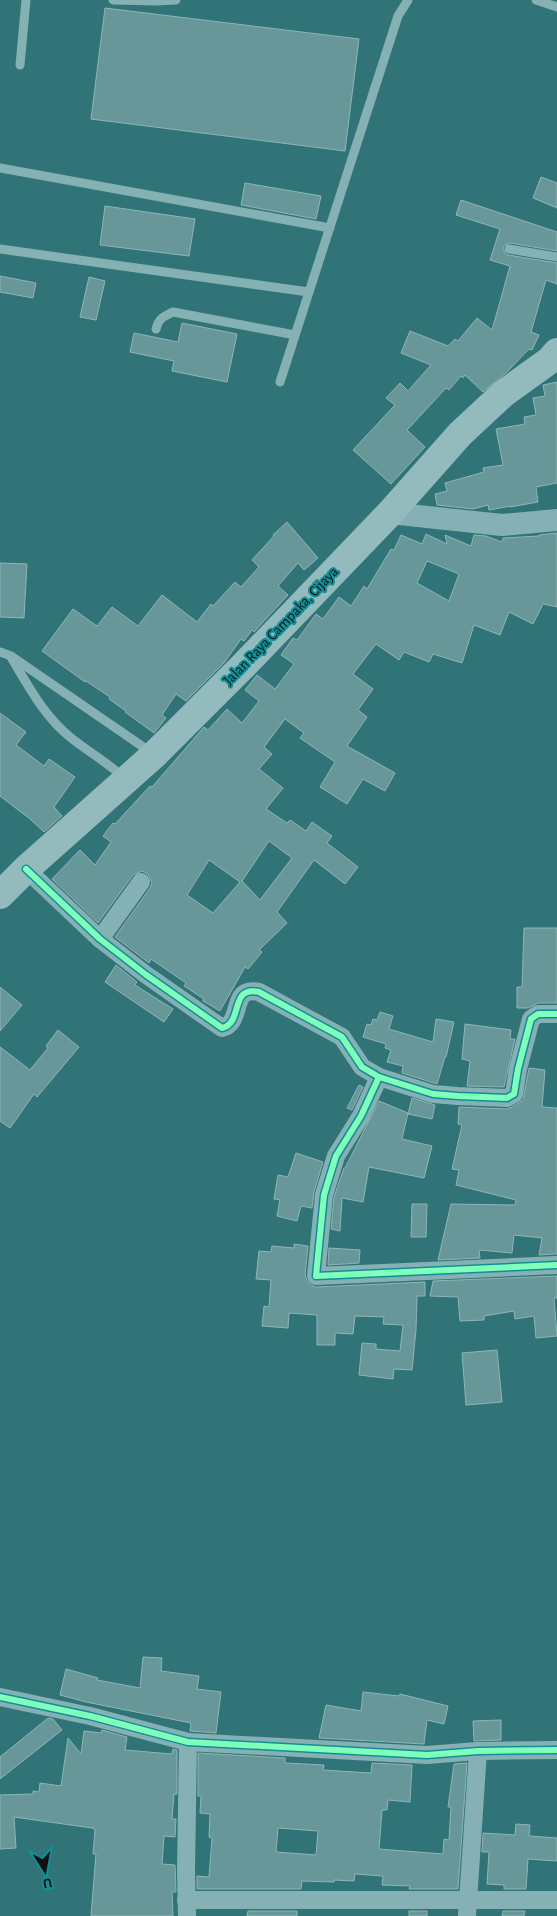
<svg xmlns="http://www.w3.org/2000/svg" width="557" height="1916" viewBox="0 0 557 1916" font-family="'Alegreya Sans',sans-serif">
<rect width="100%" height="100%" fill="#307478"/>
<g fill="#68979a" stroke="#8eb6b8" fill-rule="evenodd">
<path d="M105 8 359 39 345 151 91 119Z"/>
<path d="M541 177 557 183V208L533 198Z"/>
<path d="M245 183 321 196 316 219 241 205Z"/>
<path d="M461 200 557 232V251L510 243 505 245 503 248 505 253 508 255 557 263V284L546 280 531 332 539 335 532 350 529 349 506 373 483 392 465 375 463 378 461 376 449 390 446 388 407 430 425 447 391 484 353 450 395 405 386 398 400 383 408 391 431 365 401 353 410 331 448 346 455 339 458 341 477 318 492 330 510 266 490 260 500 229 456 215Z"/>
<path d="M105 206 195 219 189 256 100 245Z"/>
<path d="M0 276 36 283 33 298 0 292Z"/>
<path d="M89 277 105 281 96 320 80 317Z"/>
<path d="M182 323 237 334 227 382 172 371 174 361 130 352 134 333 178 342Z"/>
<path d="M557 382V483L536 487 538 502 510 507 511 506 489 510 488 505 473 509 437 505 435 494 447 491 445 483 484 472 483 468 503 465 496 429 525 424 524 417 536 415 533 398 545 396 543 385Z"/>
<path d="M287 522 318 558 304 570 298 563 278 586 288 595 254 632 252 630 244 641 241 639 224 663 186 701 176 694 162 715 166 718 154 733 125 712 126 711 109 699 110 697 86 681 85 682 42 651 73 609 97 626 112 607 138 626 162 595 197 622 211 604 213 606 235 582 241 587 259 567 252 560 274 536 273 535Z"/>
<path d="M557 533V607L543 604 533 624 509 612 500 635 474 625 462 663 433 654 429 662 404 652 399 660 376 644 353 674 373 689 358 710 367 717 347 746 395 773 385 791 363 779 347 804 320 787 335 762 300 738 304 733 285 719 264 747 272 754 259 769 283 788 266 809 287 823 290 820 306 831 312 822 332 836 327 843 358 867 345 884 314 860 277 912 287 923 259 950 262 952 248 969 245 967 220 1011 203 1001 204 999 184 986 186 983 151 959 149 963 115 937 150 888 152 883 148 874 142 871 133 875 98 923 52 879 80 850 95 865 111 842 103 836 113 823 115 824 150 786 152 787 204 727 208 730 227 709 242 723 259 701 245 690 257 675 275 689 294 664 281 655 293 638 297 640 316 614 323 619 339 597 351 606 364 586 367 589 391 549 394 550 401 535 422 544 426 534 447 544 445 535 471 546 474 535 486 536 502 542 503 538 539 536V535ZM427 561 459 574 449 601 417 583ZM269 841 292 858 260 900 242 881ZM209 860 240 882 213 913 187 895Z"/>
<path d="M0 563 27 564 24 618 0 617Z"/>
<path d="M0 713 26 732 16 745 44 766 49 759 75 777 54 807 62 816 44 832 30 819 0 796Z"/>
<path d="M524 928H557V1003H538L528 1008H517V987H522Z"/>
<path d="M116 965 137 982 135 985 173 1009 164 1022 105 982Z"/>
<path d="M0 987 22 1005 0 1031Z"/>
<path d="M380 1012 393 1016 389 1029 433 1042 436 1019 454 1022 446 1057H445L437 1084 402 1073 403 1066 387 1062 391 1050 385 1048 386 1044 363 1037 367 1024 371 1025 373 1019 377 1020Z"/>
<path d="M465 1024 511 1030 510 1039H515L504 1087 467 1086 470 1061 462 1059Z"/>
<path d="M58 1030 79 1047 37 1097 34 1094 10 1128 0 1121V1047L30 1070 48 1048 46 1046Z"/>
<path d="M529 1068 545 1070 542 1107 557 1108V1254L539 1255 542 1238 514 1235 512 1253 479 1250 480 1258 438 1260 451 1204 515 1205 516 1200 456 1185 459 1170 452 1169 462 1125 458 1124 459 1107 507 1109 512 1107 523 1100Z"/>
<path d="M359 1085 363 1087 352 1110 347 1108Z"/>
<path d="M412 1098 435 1105 432 1119 408 1114Z"/>
<path d="M379 1101 408 1113 402 1139 432 1146 424 1178 369 1167 363 1202 342 1198 340 1231 331 1229 334 1197 344 1168H345Z"/>
<path d="M296 1153 323 1162 314 1192 312 1208 301 1206 297 1221 277 1216 280 1200 274 1199 278 1175 288 1177Z"/>
<path d="M412 1204H427L426 1237H411Z"/>
<path d="M294 1244 308 1246 305 1275 307 1281 311 1285 316 1287 425 1282V1296H417L416 1330 412 1370 394 1369 393 1379 359 1375 362 1343 376 1344V1349L400 1351 403 1325 383 1324 384 1317 355 1316 353 1334 335 1333V1345H317V1315L289 1313 288 1328 262 1326 264 1306 269 1307 271 1280 256 1279 259 1251 271 1252 272 1246 294 1248Z"/>
<path d="M329 1248 360 1250 359 1263 328 1265Z"/>
<path d="M557 1276V1298H554L557 1336 536 1338 534 1316 515 1319 514 1311 484 1316V1320L460 1321 458 1297 430 1296 433 1281Z"/>
<path d="M497 1350 502 1402 466 1405 462 1353Z"/>
<path d="M143 1657 162 1658 161 1671 199 1676 197 1689 221 1692 216 1733 190 1731 191 1723 86 1702 60 1695 66 1669 98 1678 97 1680 140 1688Z"/>
<path d="M363 1692 399 1696 400 1694 448 1706 444 1724 427 1720 424 1744 319 1738 326 1705 361 1711Z"/>
<path d="M48 1718 53 1719 62 1730 0 1779V1757Z"/>
<path d="M501 1720V1740L474 1741 473 1721Z"/>
<path d="M102 1730 127 1737 125 1750 172 1754 173 1749 177 1750V1794H174L172 1819H176L175 1837 164 1836 162 1864 175 1865 176 1892H172L173 1916H91L96 1854H93L95 1830 92 1828 14 1817 16 1848 0 1849V1795L33 1794V1791L39 1792 40 1783 61 1786 68 1738 81 1754 84 1731 101 1733Z"/>
<path d="M198 1753 285 1758V1763L324 1765 323 1770 371 1773 372 1763 412 1765 410 1802 388 1800 387 1810H382L379 1849 443 1854 444 1839 449 1840 451 1807H448L454 1764 467 1763 458 1889H409L410 1886 382 1885 383 1876 355 1874 354 1881 334 1880V1882L302 1881 301 1889H197V1876L209 1877 212 1838 209 1837 210 1814 200 1813 201 1796H198ZM278 1828 318 1831 316 1855 276 1852Z"/>
<path d="M516 1824 530 1825 529 1836 557 1838V1861L528 1859 526 1889H504V1885L487 1884 489 1852H482L483 1833 515 1835Z"/>
<path d="M248 1911H297V1916H247Z"/>
<rect x="409" y="1911" width="18" height="5"/>
<path d="M503 1911H525L524 1916H502Z"/>
</g>
<g fill="none" stroke-linecap="round" stroke-linejoin="round">
<g stroke="#86b1b4" stroke-width="9">
<path d="M113 0 156 1 176 0"/>
<path d="M536 0 557 7"/>
<path d="M20 65 26 0"/>
<path d="M0 168 330 228"/>
<path d="M0 249 309 292"/>
<path d="M509 249 557 257"/>
<path d="M156 329C159 318 163 317 173 312L295 335"/>
<path d="M280 382 398 16 408 0"/>
<path d="M0 652 11 656 152 753"/>
<path d="M12 659C29 687 44 716 70 737 87 751 107 762 123 777"/>
</g>
<g stroke="#86b1b4" stroke-width="18">
<path d="M26 869 100 939 145 974 222 1028C244 1023 229 985 259 992L342 1037 362 1067 379 1077 433 1094 458 1096 507 1098 514 1094 518 1069 531 1019 538 1014H557"/>
<path d="M100 939 141 882"/>
<path d="M379 1077 361 1116 336 1156 324 1195 316 1276 557 1265"/>
<path d="M0 1697 90 1716 188 1742 427 1755 478 1751 557 1750"/>
<path d="M186 1900H557"/>
<path d="M187 1916 186 1870 188 1742"/>
<path d="M467 1916 478 1751"/>
</g>
<path stroke="#86b1b4" stroke-width="22" d="M390 513 502 525 557 520"/>
<path stroke="#93babc" stroke-width="28" d="M0 895 26 869 154 755 245 664 390 513 460 434 503 394 550 360 557 352"/>
<g stroke="#118f97" stroke-width="9">
<g id="cycleway">
<path d="M26 869 100 939 145 974 222 1028C244 1023 229 985 259 992L342 1037 362 1067 379 1077 433 1094 458 1096 507 1098 514 1094 518 1069 531 1019 538 1014H557"/>
<path d="M379 1077 361 1116 336 1156 324 1195 316 1276 557 1265"/>
<path d="M0 1697 90 1716 188 1742 427 1755 478 1751 557 1750"/>
</g>
</g>
<use href="#cycleway" stroke="#80ffba" stroke-width="6"/>
</g>
<g text-anchor="middle" dominant-baseline="central" stroke-width="4" stroke-linejoin="round" paint-order="stroke">
<g font-size="15" fill="#111" stroke="#118f97">
<text transform="translate(281 626) rotate(-46)">Jalan Raya Campaka, Cijaya</text>
</g>
</g>
<g transform="translate(45 1871) rotate(169)" stroke="#118f97" stroke-width="4" paint-order="stroke">
<path d="M0-4L9 19L0 12L-9 19Z" fill="#111111"/>
<text y="-8" font-size="14" font-weight="bold" text-anchor="middle" fill="#111111">U</text>
</g>
</svg>
